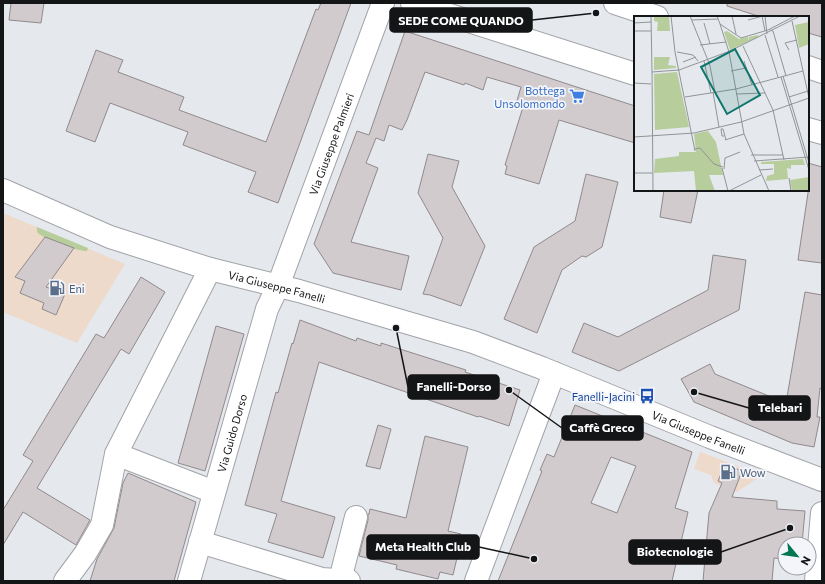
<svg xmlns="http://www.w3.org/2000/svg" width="825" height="584" viewBox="0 0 825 584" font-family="Commissioner,sans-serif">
<rect width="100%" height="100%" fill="#e5e8ed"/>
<g fill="#eedacb">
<path d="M3 213 125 264 77 343 3 312Z"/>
<path d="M700 452 762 475 737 492 714 483 711 475 694 469Z"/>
</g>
<path fill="#b7cd9b" d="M37 227 88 248 87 251C79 252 43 239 37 232Z"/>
<g fill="#d2cbcd" stroke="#908a8c" fill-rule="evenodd">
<path d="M11 3H44L41 23 9 20Z"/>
<path d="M321 3H351L278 203 248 192 256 172 183 145 188 132 110 103 95 142 66 131 96 50 123 60 118 72 184 97 179 110 266 142 316 9 318 10Z"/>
<path d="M727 3H822V37L808 33V17H761L727 6Z"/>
<path d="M405 31 635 106V143L559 120 539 184 505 174 507 166 505 165 523 107 516 104 521 87 487 77 483 90 465 83 464 85 425 72 407 120 402 130 389 125 384 141 376 138 366 163 378 168 351 242 409 256 401 290 333 273 314 244 357 131 369 135Z"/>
<path d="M428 154 459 161 452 187 485 246 461 306 430 295 423 294 443 238 418 193Z"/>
<path d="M808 163 822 167V263L798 260 808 193Z"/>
<path d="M586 174 618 182 602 247 586 257 582 256 562 270 537 333 504 319 534 247 575 221Z"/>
<path d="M664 190H698L691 223 660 217Z"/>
<path d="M45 237 74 248 46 287 65 294 56 315 42 309 44 303 20 293 25 281 15 277Z"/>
<path d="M713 255 746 260 739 310 619 371 572 352 584 323 618 337 708 290Z"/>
<path d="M141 277 165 292 129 354 121 349 37 488 90 520 76 545 23 512 3 545V510L33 461 23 455 96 334 104 338Z"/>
<path d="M805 292 822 295V389L820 388 817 417H820L814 447 792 443 694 402 681 379 710 364 715 374 786 403Z"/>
<path d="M300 320 356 341 357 338 381 346V343L466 370 465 372 520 390 509 426 479 416 478 417 319 362 281 501 335 517 323 558 268 542 277 514 245 505 276 392 278 393 292 343 293 344Z"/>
<path d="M216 326 244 334 205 471 178 463Z"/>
<path d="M575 405 692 452 675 508 688 512 672 581H498L542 471 540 470 547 454 554 457ZM611 457 636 466 617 513 591 503Z"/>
<path d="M378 425 391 429 380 469 366 466Z"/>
<path d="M425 436 468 447 448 531 461 534 460 537H461L457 558 453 575 440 572 438 579 396 569 397 565 359 556 368 520V514H369L370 509 406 518Z"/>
<path d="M725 464 742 471 732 497 777 501V509L805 511 802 544H785V559L774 558 772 581H703L709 513 722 483 718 481Z"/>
<path d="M128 473 196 502 174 581H90L97 559 114 528 123 483Z"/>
</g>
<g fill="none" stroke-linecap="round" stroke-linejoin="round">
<g stroke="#a1a3a8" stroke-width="24">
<g id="minor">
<path d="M412 3 635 74"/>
<path d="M615 3 657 17"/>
<path d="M808 67 822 72"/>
<path d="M808 129 822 133"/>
<path id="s1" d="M3 190 110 237 210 269 299 291 473 342 542 368 710 437 822 480"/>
<path d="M116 454 214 492"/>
<path d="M200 542 322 579 349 581"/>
<path d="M340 580 356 517"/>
<path d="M65 581 85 554 102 525 116 454 210 269"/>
<path id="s2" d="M189 581 267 309 278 286 383 3"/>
<path d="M476 581 554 373"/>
</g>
</g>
<g stroke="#a1a3a8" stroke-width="24">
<path id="major" d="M816 581 822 513"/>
</g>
<use href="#minor" stroke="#fff" stroke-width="22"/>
<use href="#major" stroke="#fff" stroke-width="22"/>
</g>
<defs>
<g id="supermarket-bare" transform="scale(1.2)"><path d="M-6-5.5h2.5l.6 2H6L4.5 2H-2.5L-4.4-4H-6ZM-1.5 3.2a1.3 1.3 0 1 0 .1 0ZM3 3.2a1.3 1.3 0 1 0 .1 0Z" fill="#3f7fe0" stroke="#f3f5fb" stroke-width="2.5" paint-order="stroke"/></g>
<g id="fuel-bare" transform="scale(1.2)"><path d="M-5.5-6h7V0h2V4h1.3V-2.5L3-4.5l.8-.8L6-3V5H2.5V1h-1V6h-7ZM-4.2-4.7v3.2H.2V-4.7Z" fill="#5c6f8a" stroke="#f3f5fb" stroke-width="2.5" paint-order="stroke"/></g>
<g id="bus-bare" transform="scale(1.2)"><path d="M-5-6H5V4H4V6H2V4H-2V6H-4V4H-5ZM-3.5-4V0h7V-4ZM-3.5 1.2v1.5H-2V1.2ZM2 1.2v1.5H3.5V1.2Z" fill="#1a4fb4" stroke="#f3f5fb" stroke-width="2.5" paint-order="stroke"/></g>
</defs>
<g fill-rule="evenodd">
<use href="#supermarket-bare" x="577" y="96"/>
<use href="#fuel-bare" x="57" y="288"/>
<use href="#bus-bare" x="647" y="396"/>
<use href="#fuel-bare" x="728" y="472"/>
</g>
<g text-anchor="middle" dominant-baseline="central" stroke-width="3.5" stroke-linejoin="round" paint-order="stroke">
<g font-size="11" fill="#366cbe" stroke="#f3f5fb" text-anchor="end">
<text x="565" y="90">Bottega<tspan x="565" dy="13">Unsolomondo</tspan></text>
</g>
<g font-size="11" fill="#141517" stroke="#f3f5fb">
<text stroke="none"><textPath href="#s2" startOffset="460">Via Giuseppe Palmieri</textPath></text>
<text stroke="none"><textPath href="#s1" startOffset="291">Via Giuseppe Fanelli</textPath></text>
<text stroke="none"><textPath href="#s2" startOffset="154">Via Guido Dorso</textPath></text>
<text stroke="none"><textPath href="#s1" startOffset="738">Via Giuseppe Fanelli</textPath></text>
</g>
<g font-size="11" fill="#4e5e75" stroke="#f3f5fb" text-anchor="start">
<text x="69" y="288">Eni</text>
<text x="740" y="472">Wow</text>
</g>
<g font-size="11" fill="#164399" stroke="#f3f5fb" text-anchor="end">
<text x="635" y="396">Fanelli-Jacini</text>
</g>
</g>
<g transform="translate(634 16)">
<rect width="175" height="175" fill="#e5e8ed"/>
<path d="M20 0H35L36 15H23L24 6 20 5ZM175 6V28L165 32 161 9ZM93 15 105 23 114 21 115 25V21L124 19V21L96 34 90 16ZM20 41H36L34 49 42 50V52L20 54ZM43 56 55 111 21 114 20 58ZM74 115 82 126 89 159H75L81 175H62L60 155 20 157 21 143 45 140V136H62L60 118ZM169 143 171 149H157V153L153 152 154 163 132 165 133 160 140 158V148H127V146ZM175 161V175H158L156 164Z" fill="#b7cd9b"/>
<path fill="none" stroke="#919497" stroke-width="1" d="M17 0 18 56 45 54 96 35 166 0M37 0 41 36 61 135M56 0 75 47M83 0 86 8 107 22 134 14 161 0M98 0 102 18M128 0 131 15M131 0 133 18M58 4 84 3M114 4 129 0M158 5 175 82M0 7 17 6M70 7 76 28M86 8 95 36 110 118 135 175M136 14 139 15 152 60M0 15H17M131 19 144 61M66 29 92 26M109 30 139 94 150 144M155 34 151 27 163 24M43 36 59 39 64 45M70 45 77 77M75 45 81 76M110 45 118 69M49 46 62 41M97 55 112 52M18 56 19 175M149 60 175 147M147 61 175 154M0 67 17 68M79 76 85 111M102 78 131 77M51 81 102 73 169 55M155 81 174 75M90 120H88L87 113H89L92 124M0 121 60 117 107 106 175 82M91 124 110 118M61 133 66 132 80 148 89 151M117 139H149M120 145 175 141M88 152 94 175M90 153 91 142 106 136M125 154 139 153M0 157H18M155 162 157 175M95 175 127 159"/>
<path fill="#0f766e" fill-opacity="0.15" stroke="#0f766e" stroke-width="2" d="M101 33 126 79 93 98 67 51Z"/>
<rect width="175" height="175" fill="none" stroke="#141517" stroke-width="2"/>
</g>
<path fill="none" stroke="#141517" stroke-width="1.5" d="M596 13L532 20M396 328L408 387M694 392L749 408M509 390L562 428M534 559L479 547M790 528L721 552"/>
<g fill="#141517" stroke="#f3f5fb" stroke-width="1.5">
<circle cx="596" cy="13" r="4"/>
<circle cx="396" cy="328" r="4"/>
<circle cx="694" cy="392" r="4"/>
<circle cx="509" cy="390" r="4"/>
<circle cx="534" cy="559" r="4"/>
<circle cx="790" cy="528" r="4"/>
</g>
<g fill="#141517" stroke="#141517" stroke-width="1.5">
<rect x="390" y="8" width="142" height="24" rx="4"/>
<rect x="408" y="375" width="91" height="24" rx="4"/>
<rect x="749" y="396" width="61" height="24" rx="4"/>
<rect x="562" y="416" width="81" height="24" rx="4"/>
<rect x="367" y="535" width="112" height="24" rx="4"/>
<rect x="629" y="540" width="92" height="24" rx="4"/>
</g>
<g font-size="12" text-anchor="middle" font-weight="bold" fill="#fff">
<text x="461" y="25">SEDE COME QUANDO</text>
<text x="454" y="391">Fanelli-Dorso</text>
<text x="780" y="412">Telebari</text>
<text x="602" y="432">Caffè Greco</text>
<text x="423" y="551">Meta Health Club</text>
<text x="675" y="556">Biotecnologie</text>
</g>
<rect width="825" height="584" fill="none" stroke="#141517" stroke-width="8"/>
<g transform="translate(797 556) rotate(119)"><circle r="19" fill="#f3f5fb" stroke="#9a9ba0"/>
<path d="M0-3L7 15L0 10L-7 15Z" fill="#017651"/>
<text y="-6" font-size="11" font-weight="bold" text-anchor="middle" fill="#141517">N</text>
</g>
</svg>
